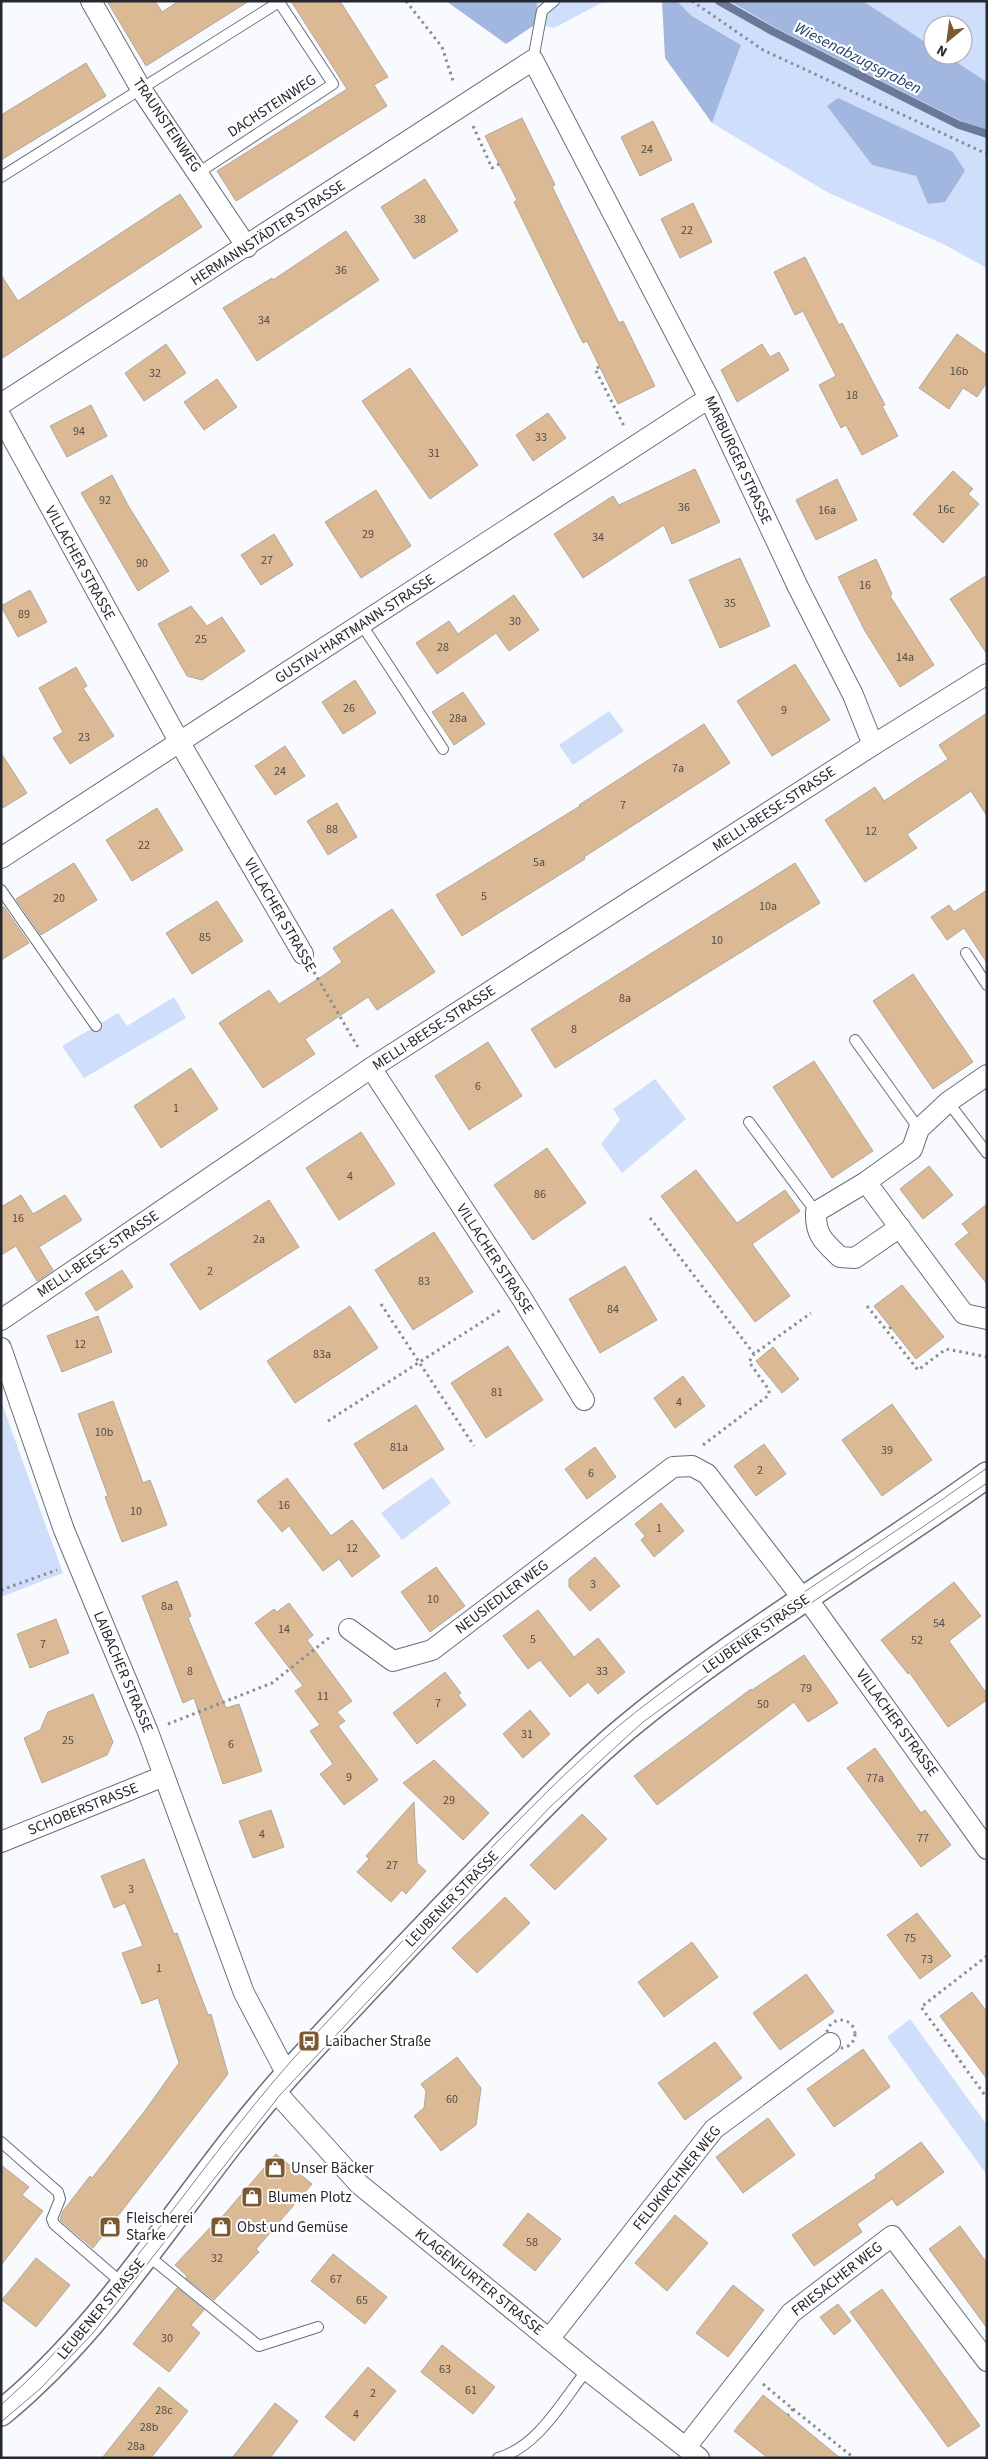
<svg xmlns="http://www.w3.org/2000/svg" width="988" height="2459" viewBox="0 0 988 2459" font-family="'Source Sans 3',sans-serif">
<rect width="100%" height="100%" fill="#f8fafd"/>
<g fill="#cedefb" fill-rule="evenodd">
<path d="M537 1H605L554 28 536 24Z"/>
<path d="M677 1H730L776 28 987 134V268L945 245 827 192 712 123 741 45 692 16ZM827 105 965 171 945 202 928 203 916 176 872 165Z"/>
<path d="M863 1H987V82L946 55H963V25H933V47Z"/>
<path d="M609 711 624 731 573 765 559 745Z"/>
<path d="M174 997 186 1018 84 1078 62 1046 118 1013 127 1026Z"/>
<path d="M655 1079 686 1119 622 1173 601 1144 620 1120 613 1109Z"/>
<path d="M1 1401 63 1573 1 1597Z"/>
<path d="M432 1477 451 1503 402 1540 381 1513Z"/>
<path d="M910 2019 987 2125V2175L887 2037Z"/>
</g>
<g fill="#a2b7e0">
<path d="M446 1H537L536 24 506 44Z"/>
<path d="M662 1H677L692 16 741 45 712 123 665 58Z"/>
<path d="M730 1H863L933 47V55H946L987 82V134L776 28Z"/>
<path d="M838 98 953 152 965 171 945 202 928 204 916 176 872 165 827 106Z"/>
</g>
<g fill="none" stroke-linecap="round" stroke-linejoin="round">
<path stroke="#6a7997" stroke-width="8" d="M719 1 772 31 959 125 987 134"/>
</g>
<g fill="#dbb994" stroke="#b3a79b">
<path d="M107 1H155L162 12 179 1H249L146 66Z"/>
<path d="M291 1H340L388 77 374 85 387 106 236 201 217 171 347 89Z"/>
<path d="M86 63 106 96 1 160V115Z"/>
<path d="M522 118 555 185 552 186 563 209 619 323 623 321 655 386 618 404 587 341 583 343 514 202 517 200 485 136Z"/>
<path d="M653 121 672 160 640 176 621 137Z"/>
<path d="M425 179 458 231 414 259 381 207Z"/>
<path d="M180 194 202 227 1 359V275L18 301Z"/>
<path d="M693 203 712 242 680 258 661 219Z"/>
<path d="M346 231 379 280 257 361 223 308 272 278 273 280Z"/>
<path d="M805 257 839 325 842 323 885 405 882 406 898 436 862 455 846 425 841 428 819 385 836 376 803 311 795 315 774 272Z"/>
<path d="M957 334 987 355V382L977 397 963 388 949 409 919 388Z"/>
<path d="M166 344 186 373 144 401 125 373Z"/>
<path d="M762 344 770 357 779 352 789 370 737 402 721 370Z"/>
<path d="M410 368 478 465 430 499 362 401Z"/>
<path d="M217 379 237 407 204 430 184 402Z"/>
<path d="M91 405 107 436 67 457 50 426Z"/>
<path d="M548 413 566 438 533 461 516 435Z"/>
<path d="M695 469 720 522 672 544 664 525 583 578 554 534 613 496 619 505Z"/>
<path d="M953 471 973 489 968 494 979 504 943 543 913 514Z"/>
<path d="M112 475 129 507 169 571 138 591 81 493Z"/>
<path d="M837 479 857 520 816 540 796 500Z"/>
<path d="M376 490 411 546 361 578 325 522Z"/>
<path d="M274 534 293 565 261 585 241 555Z"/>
<path d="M740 558 770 626 720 648 689 580Z"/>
<path d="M876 559 892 594 890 596 934 665 900 687 865 631 838 577Z"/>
<path d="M987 575V654L950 599Z"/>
<path d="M30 590 47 622 18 637 1 606Z"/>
<path d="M514 595 539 630 509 651 496 633 437 674 416 643 449 621 458 634Z"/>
<path d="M191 606 207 626 222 617 245 651 202 680 187 676 158 624Z"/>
<path d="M795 664 830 720 772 756 737 701Z"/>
<path d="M76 667 87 686 83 688 114 736 70 764 53 738 63 732 39 688Z"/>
<path d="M355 680 376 713 343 734 322 702Z"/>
<path d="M463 692 485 724 454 745 432 712Z"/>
<path d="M987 713V816L971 791 907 834 917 848 865 882 825 820 875 787 884 801 948 759 939 745Z"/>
<path d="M704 724 730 763 584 857 585 859 462 936 436 895 580 806 579 805Z"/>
<path d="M285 746 305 776 275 795 255 766Z"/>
<path d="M1 753 27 793 1 809Z"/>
<path d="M337 803 357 837 328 855 307 821Z"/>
<path d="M157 808 183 850 132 881 106 840Z"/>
<path d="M74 863 97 900 41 935 16 899Z"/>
<path d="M795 863 820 903 555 1068 531 1029Z"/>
<path d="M987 890V963L964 928 947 940 931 917 949 905 954 912Z"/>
<path d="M217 901 243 941 192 974 166 933Z"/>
<path d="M4 907 29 943 1 960V908Z"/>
<path d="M392 909 435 972 377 1010 368 997 305 1039 315 1054 263 1088 219 1023 269 990 279 1004 318 979 342 962 333 948Z"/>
<path d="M913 974 973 1062 933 1089 873 1001Z"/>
<path d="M488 1042 522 1096 469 1130 435 1076Z"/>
<path d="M814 1061 873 1151 832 1178 773 1087Z"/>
<path d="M191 1068 218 1109 161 1148 134 1106Z"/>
<path d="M361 1132 395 1184 339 1220 306 1168Z"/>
<path d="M547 1148 586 1203 533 1240 494 1185Z"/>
<path d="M929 1166 953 1195 923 1219 900 1189Z"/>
<path d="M696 1170 737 1223 785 1190 800 1211 752 1244 790 1296 755 1322 661 1196Z"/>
<path d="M21 1195 33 1214 65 1195 82 1220 39 1247 53 1270 37 1281 16 1246 1 1255V1207Z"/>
<path d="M269 1200 299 1247 200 1310 170 1264Z"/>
<path d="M987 1204V1284L955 1244 969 1233 962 1224Z"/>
<path d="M434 1232 473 1292 413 1330 375 1270Z"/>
<path d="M625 1266 657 1320 600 1353 569 1299Z"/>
<path d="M122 1270 133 1287 96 1311 85 1293Z"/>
<path d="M902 1285 944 1337 916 1359 874 1306Z"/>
<path d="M350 1306 378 1348 295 1403 267 1361Z"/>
<path d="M98 1316 112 1352 62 1372 47 1336Z"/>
<path d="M508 1346 543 1400 486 1438 451 1383Z"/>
<path d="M773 1347 799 1379 782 1393 756 1361Z"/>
<path d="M683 1376 705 1406 675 1428 654 1398Z"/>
<path d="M113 1401 143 1483 150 1480 167 1525 122 1542 105 1497 108 1496 78 1414Z"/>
<path d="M892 1404 932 1460 882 1496 842 1440Z"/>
<path d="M416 1405 444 1449 383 1489 354 1444Z"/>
<path d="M764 1444 786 1474 756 1496 734 1466Z"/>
<path d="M595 1447 616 1477 587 1499 565 1469Z"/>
<path d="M287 1478 331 1536 352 1520 380 1556 352 1577 339 1559 323 1571 289 1526 282 1532 257 1501Z"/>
<path d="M661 1503 684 1531 654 1557 641 1540 645 1536 635 1524Z"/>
<path d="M595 1557 620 1586 590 1611 569 1587V1579Z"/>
<path d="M436 1567 465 1606 430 1632 401 1592Z"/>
<path d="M177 1581 191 1616 188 1618 226 1708 239 1704 262 1771 223 1784 194 1698 183 1703 142 1596Z"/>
<path d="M954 1582 981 1616 949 1641 987 1694V1700L948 1727 909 1672 908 1674 881 1640Z"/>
<path d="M289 1603 313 1635 307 1640 352 1701 337 1712 345 1721 338 1726 378 1780 344 1805 320 1774 333 1764 310 1731 320 1725 295 1691 303 1686 255 1623 274 1609 277 1612Z"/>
<path d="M538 1610 574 1657 598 1638 625 1672 598 1694 588 1682 570 1697 540 1660 528 1669 503 1636Z"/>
<path d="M56 1619 69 1653 30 1668 17 1634Z"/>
<path d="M804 1655 838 1703 808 1722 794 1702 657 1805 634 1776 751 1689 752 1690Z"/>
<path d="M445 1672 461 1693 458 1695 466 1705 417 1744 393 1713Z"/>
<path d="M93 1694 113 1742 107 1755 42 1783 24 1738 40 1730 48 1712Z"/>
<path d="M530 1710 550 1734 523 1758 503 1734Z"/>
<path d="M875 1748 921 1813 925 1810 951 1845 921 1867 847 1768Z"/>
<path d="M434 1760 489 1813 463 1840 403 1783Z"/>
<path d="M414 1802 417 1863 426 1871 406 1894 402 1890 391 1902 357 1872 369 1859 366 1856Z"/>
<path d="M271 1810 284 1847 253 1858 239 1821Z"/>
<path d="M582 1814 607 1839 555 1890 530 1865Z"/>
<path d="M144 1859 174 1934 177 1933 208 2015 211 2014 228 2074 93 2248 60 2220 63 2211 90 2176 92 2178 144 2112 179 2063 158 1998 142 2004 122 1953 143 1946 125 1903 114 1908 101 1876Z"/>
<path d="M505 1897 530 1923 477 1973 452 1948Z"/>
<path d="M917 1913 951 1956 920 1979 887 1935Z"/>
<path d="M692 1942 718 1977 664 2017 638 1982Z"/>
<path d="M806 1974 834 2012 780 2050 753 2013Z"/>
<path d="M972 1992 987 2012V2079L940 2016Z"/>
<path d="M715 2042 742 2078 685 2120 658 2083Z"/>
<path d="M863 2049 890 2087 834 2127 807 2089Z"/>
<path d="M457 2057 481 2088 476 2125 441 2151 414 2116 424 2108 426 2091 421 2084Z"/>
<path d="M768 2118 795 2155 743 2193 716 2157Z"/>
<path d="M921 2142 944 2172 897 2206 892 2199 857 2224 862 2232 814 2266 792 2235 876 2178 875 2175Z"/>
<path d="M276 2154 312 2184 256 2249 259 2252 214 2300 186 2278 187 2276 175 2265 221 2216 222 2217Z"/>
<path d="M1 2165 29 2187 22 2195 43 2211 1 2265Z"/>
<path d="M528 2213 561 2239 535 2271 503 2245Z"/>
<path d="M675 2215 708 2243 667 2291 635 2263Z"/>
<path d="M960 2226 987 2263V2328L929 2249Z"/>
<path d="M333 2254 387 2297 365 2324 311 2281Z"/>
<path d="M36 2258 70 2285 36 2327 2 2300Z"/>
<path d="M733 2285 764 2310 728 2357 696 2333Z"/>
<path d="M177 2288 204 2310 191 2325 200 2333 169 2372 133 2344Z"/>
<path d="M882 2289 980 2426 948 2447 850 2312Z"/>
<path d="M838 2304 851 2321 834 2335 820 2317Z"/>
<path d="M442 2345 495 2387 473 2414 421 2372Z"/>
<path d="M368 2367 396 2391 354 2441 325 2417Z"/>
<path d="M159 2387 188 2411 151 2458H102Z"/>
<path d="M763 2395 788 2415 840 2458H768L734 2431Z"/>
<path d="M275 2403 298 2421 270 2458H232Z"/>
</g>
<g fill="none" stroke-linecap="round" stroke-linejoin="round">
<g stroke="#686f7c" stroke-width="12">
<g id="service">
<path d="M533 60 542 11 554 1"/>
<path d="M1 177 279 2 333 84 198 173"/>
<path d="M362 625 443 749"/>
<path d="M1 890 96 1026"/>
<path d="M966 953 987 985"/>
<path d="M855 1040 919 1129"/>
<path d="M948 1102 987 1153"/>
<path d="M749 1122 816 1212"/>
<path d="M1 2142 58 2192 60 2199 52 2219 54 2224 123 2284"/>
<path d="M146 2254 259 2346 318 2327"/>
<path d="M498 2458C538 2447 563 2400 587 2370"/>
</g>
</g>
<g stroke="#686f7c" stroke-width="22">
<g id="minor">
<path d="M91 1 141 89 247 247"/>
<path d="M1 404 533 60 709 398 798 587 853 695 873 745 987 674"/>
<path d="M1 417 180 743 303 954"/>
<path d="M1 858 709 398"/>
<path d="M371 1068 521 1297 584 1400"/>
<path d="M866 1182 964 1314 987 1319"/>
<path d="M900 1227 855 1258 840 1257C824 1242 815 1235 816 1212L866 1182 912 1149 919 1129 948 1102 987 1075"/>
<path d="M1 1320 371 1068 873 745"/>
<path d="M1 1348 64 1530 148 1732 244 1993 284 2069 289 2073"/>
<path d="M349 1629 393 1661 432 1650 673 1467 692 1466 707 1474 800 1595 811 1604 987 1849"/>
<path d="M1 1842 164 1776"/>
<path d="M275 2091 359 2184 587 2370 699 2458"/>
<path d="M549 2339 714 2129 830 2043"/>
<path d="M686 2447 791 2313 892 2236 987 2361"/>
</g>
</g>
<g stroke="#686f7c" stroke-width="28">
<path id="tertiary" d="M1 2413C117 2318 190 2182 290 2072 353 2003 418 1934 483 1867 534 1815 585 1760 642 1715 751 1628 873 1557 987 1475"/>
</g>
<g stroke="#8a8d92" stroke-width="3" stroke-dasharray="2.5 4" stroke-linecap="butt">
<path d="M406 1 442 47 454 84"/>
<path d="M692 1 763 50 987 154"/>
<path d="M473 126 492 168 499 164"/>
<path d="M599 367 595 369 624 426"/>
<path d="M314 972 359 1049"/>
<path d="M650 1218 754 1354 811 1313"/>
<path d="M381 1304 474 1446"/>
<path d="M867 1306 887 1331"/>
<path d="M891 1327 887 1331 918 1370 946 1349 987 1357"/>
<path d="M328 1421 502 1309"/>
<path d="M703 1445 769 1395V1390L749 1362 754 1354"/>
<path d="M1 1590 57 1570"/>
<path d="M168 1724 272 1683 330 1637"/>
<path d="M987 1956 921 2007 987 2098"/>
<circle cx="841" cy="2034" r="14"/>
<path d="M763 2384 793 2409 788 2415"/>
<path d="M793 2409 854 2458"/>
</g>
<use href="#service" stroke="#fff" stroke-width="10"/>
<use href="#minor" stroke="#fff" stroke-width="20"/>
<use href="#tertiary" stroke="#fff" stroke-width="25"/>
<g stroke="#818488" stroke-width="1">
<path d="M1 2405C122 2298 203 2155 312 2038 373 1972 434 1907 496 1843 541 1798 586 1751 637 1711 748 1624 871 1551 987 1468"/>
<path d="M1 2422 40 2389 93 2333 280 2095 550 1807 643 1722 738 1653 987 1483"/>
</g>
</g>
<defs>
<g id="bus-square" transform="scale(1.125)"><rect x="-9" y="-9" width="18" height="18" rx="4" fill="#7a5830" stroke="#fff"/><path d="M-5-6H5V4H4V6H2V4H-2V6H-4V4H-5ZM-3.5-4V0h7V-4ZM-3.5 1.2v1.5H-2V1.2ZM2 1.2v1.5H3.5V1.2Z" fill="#fff"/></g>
<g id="shop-square" transform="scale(1.125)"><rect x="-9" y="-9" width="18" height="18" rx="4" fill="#7a5830" stroke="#fff"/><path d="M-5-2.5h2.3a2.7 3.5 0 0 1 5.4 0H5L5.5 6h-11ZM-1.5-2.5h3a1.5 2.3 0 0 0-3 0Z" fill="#fff"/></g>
</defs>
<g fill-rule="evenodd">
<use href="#bus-square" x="309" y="2041"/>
<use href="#shop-square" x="275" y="2168"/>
<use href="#shop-square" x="252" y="2197"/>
<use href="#shop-square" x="110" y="2227"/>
<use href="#shop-square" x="221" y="2227"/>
</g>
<g text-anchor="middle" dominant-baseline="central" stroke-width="4.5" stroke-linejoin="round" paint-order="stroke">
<g font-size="12" fill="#524c48">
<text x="647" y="149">24</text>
<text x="420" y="219">38</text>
<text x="687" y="230">22</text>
<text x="341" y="270">36</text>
<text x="264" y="320">34</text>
<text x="959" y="371">16b</text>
<text x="155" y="373">32</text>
<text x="852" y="395">18</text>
<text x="79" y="431">94</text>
<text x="541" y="437">33</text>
<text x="434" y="453">31</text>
<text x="105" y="500">92</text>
<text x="684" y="507">36</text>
<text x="946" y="509">16c</text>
<text x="827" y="510">16a</text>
<text x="368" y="534">29</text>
<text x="598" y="537">34</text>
<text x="267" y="560">27</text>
<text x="142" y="563">90</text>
<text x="865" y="585">16</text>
<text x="730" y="603">35</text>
<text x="24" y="614">89</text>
<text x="515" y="621">30</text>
<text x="201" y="639">25</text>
<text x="443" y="647">28</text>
<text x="905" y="657">14a</text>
<text x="349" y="708">26</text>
<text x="784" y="710">9</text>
<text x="458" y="718">28a</text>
<text x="84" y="737">23</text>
<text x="678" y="768">7a</text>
<text x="280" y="771">24</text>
<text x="623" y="805">7</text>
<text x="332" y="829">88</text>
<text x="871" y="831">12</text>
<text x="144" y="845">22</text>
<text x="539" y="862">5a</text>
<text x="484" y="896">5</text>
<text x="59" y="898">20</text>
<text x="768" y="906">10a</text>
<text x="205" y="937">85</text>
<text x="717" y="940">10</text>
<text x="625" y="998">8a</text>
<text x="574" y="1029">8</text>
<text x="478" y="1086">6</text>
<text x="176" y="1108">1</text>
<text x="350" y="1176">4</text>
<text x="540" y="1194">86</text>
<text x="18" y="1218">16</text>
<text x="259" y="1239">2a</text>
<text x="210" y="1271">2</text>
<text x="424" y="1281">83</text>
<text x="613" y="1309">84</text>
<text x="80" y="1344">12</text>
<text x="322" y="1354">83a</text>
<text x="497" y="1392">81</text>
<text x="679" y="1402">4</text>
<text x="104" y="1432">10b</text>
<text x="399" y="1447">81a</text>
<text x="887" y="1450">39</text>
<text x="760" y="1470">2</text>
<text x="591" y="1473">6</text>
<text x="284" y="1505">16</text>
<text x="136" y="1511">10</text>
<text x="659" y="1528">1</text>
<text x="352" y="1548">12</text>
<text x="593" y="1584">3</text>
<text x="433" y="1599">10</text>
<text x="167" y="1606">8a</text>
<text x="939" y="1623">54</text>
<text x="284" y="1629">14</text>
<text x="533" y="1639">5</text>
<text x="917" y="1640">52</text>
<text x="43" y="1644">7</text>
<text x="190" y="1671">8</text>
<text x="602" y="1671">33</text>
<text x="806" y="1688">79</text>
<text x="323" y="1696">11</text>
<text x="438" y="1703">7</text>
<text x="763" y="1704">50</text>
<text x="527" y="1734">31</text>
<text x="68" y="1740">25</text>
<text x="231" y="1744">6</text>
<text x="349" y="1777">9</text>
<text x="875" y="1778">77a</text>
<text x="449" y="1800">29</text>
<text x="262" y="1834">4</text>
<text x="923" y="1838">77</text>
<text x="392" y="1865">27</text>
<text x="131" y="1889">3</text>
<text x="910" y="1938">75</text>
<text x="927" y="1959">73</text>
<text x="159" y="1968">1</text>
<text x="452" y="2099">60</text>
<text x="532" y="2242">58</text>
<text x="217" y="2258">32</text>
<text x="336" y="2279">67</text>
<text x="362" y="2300">65</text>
<text x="167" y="2338">30</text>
<text x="445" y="2369">63</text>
<text x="471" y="2390">61</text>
<text x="373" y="2393">2</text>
<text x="164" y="2410">28c</text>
<text x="356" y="2414">4</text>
<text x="149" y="2427">28b</text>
<text x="136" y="2446">28a</text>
</g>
<g font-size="15" fill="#25282e" stroke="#fff">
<text transform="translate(272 106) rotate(-33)">DACHSTEINWEG</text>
<text transform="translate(167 125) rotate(56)">TRAUNSTEINWEG</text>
<text transform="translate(268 233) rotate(-33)">HERMANNSTÄDTER STRASSE</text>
<text transform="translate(738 460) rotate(65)">MARBURGER STRASSE</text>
<text transform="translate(80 563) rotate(61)">VILLACHER STRASSE</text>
<text transform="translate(355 629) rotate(-33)">GUSTAV-HARTMANN-STRASSE</text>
<text transform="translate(774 809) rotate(-33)">MELLI-BEESE-STRASSE</text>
<text transform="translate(280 915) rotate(60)">VILLACHER STRASSE</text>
<text transform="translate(434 1028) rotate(-33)">MELLI-BEESE-STRASSE</text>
<text transform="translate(98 1254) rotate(-34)">MELLI-BEESE-STRASSE</text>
<text transform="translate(495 1259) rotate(57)">VILLACHER STRASSE</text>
<text transform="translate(502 1597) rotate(-37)">NEUSIEDLER WEG</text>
<text transform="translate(756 1634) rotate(-35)">LEUBENER STRASSE</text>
<text transform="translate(123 1672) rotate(67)">LAIBACHER STRASSE</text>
<text transform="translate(897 1723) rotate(54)">VILLACHER STRASSE</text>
<text transform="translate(83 1809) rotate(-22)">SCHOBERSTRASSE</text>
<text transform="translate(452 1899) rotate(-46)">LEUBENER STRASSE</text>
<text transform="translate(677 2178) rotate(-51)">FELDKIRCHNER WEG</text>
<text transform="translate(837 2279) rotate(-38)">FRIESACHER WEG</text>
<text transform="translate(479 2282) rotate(39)">KLAGENFURTER STRASSE</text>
<text transform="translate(101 2309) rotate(-50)">LEUBENER STRASSE</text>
</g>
<g font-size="15" fill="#25282e" stroke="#fff" text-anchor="start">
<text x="325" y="2041">Laibacher Straße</text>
<text x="291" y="2168">Unser Bäcker</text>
<text x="268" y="2197">Blumen Plotz</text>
<text x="126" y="2218">Fleischerei<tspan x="126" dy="17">Starke</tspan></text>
<text x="237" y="2227">Obst und Gemüse</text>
</g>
<g font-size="16" font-style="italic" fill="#263f72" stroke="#fff">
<text transform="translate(858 58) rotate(27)">Wiesenabzugsgraben</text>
</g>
</g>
<rect width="988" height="2459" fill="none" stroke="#25282e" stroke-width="5"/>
<g transform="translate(948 40) rotate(209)"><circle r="24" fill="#ffffff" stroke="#a8a9ab"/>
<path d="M0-4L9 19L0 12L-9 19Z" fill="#7a5830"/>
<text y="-8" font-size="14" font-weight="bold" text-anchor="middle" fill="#25282e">N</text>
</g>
</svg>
